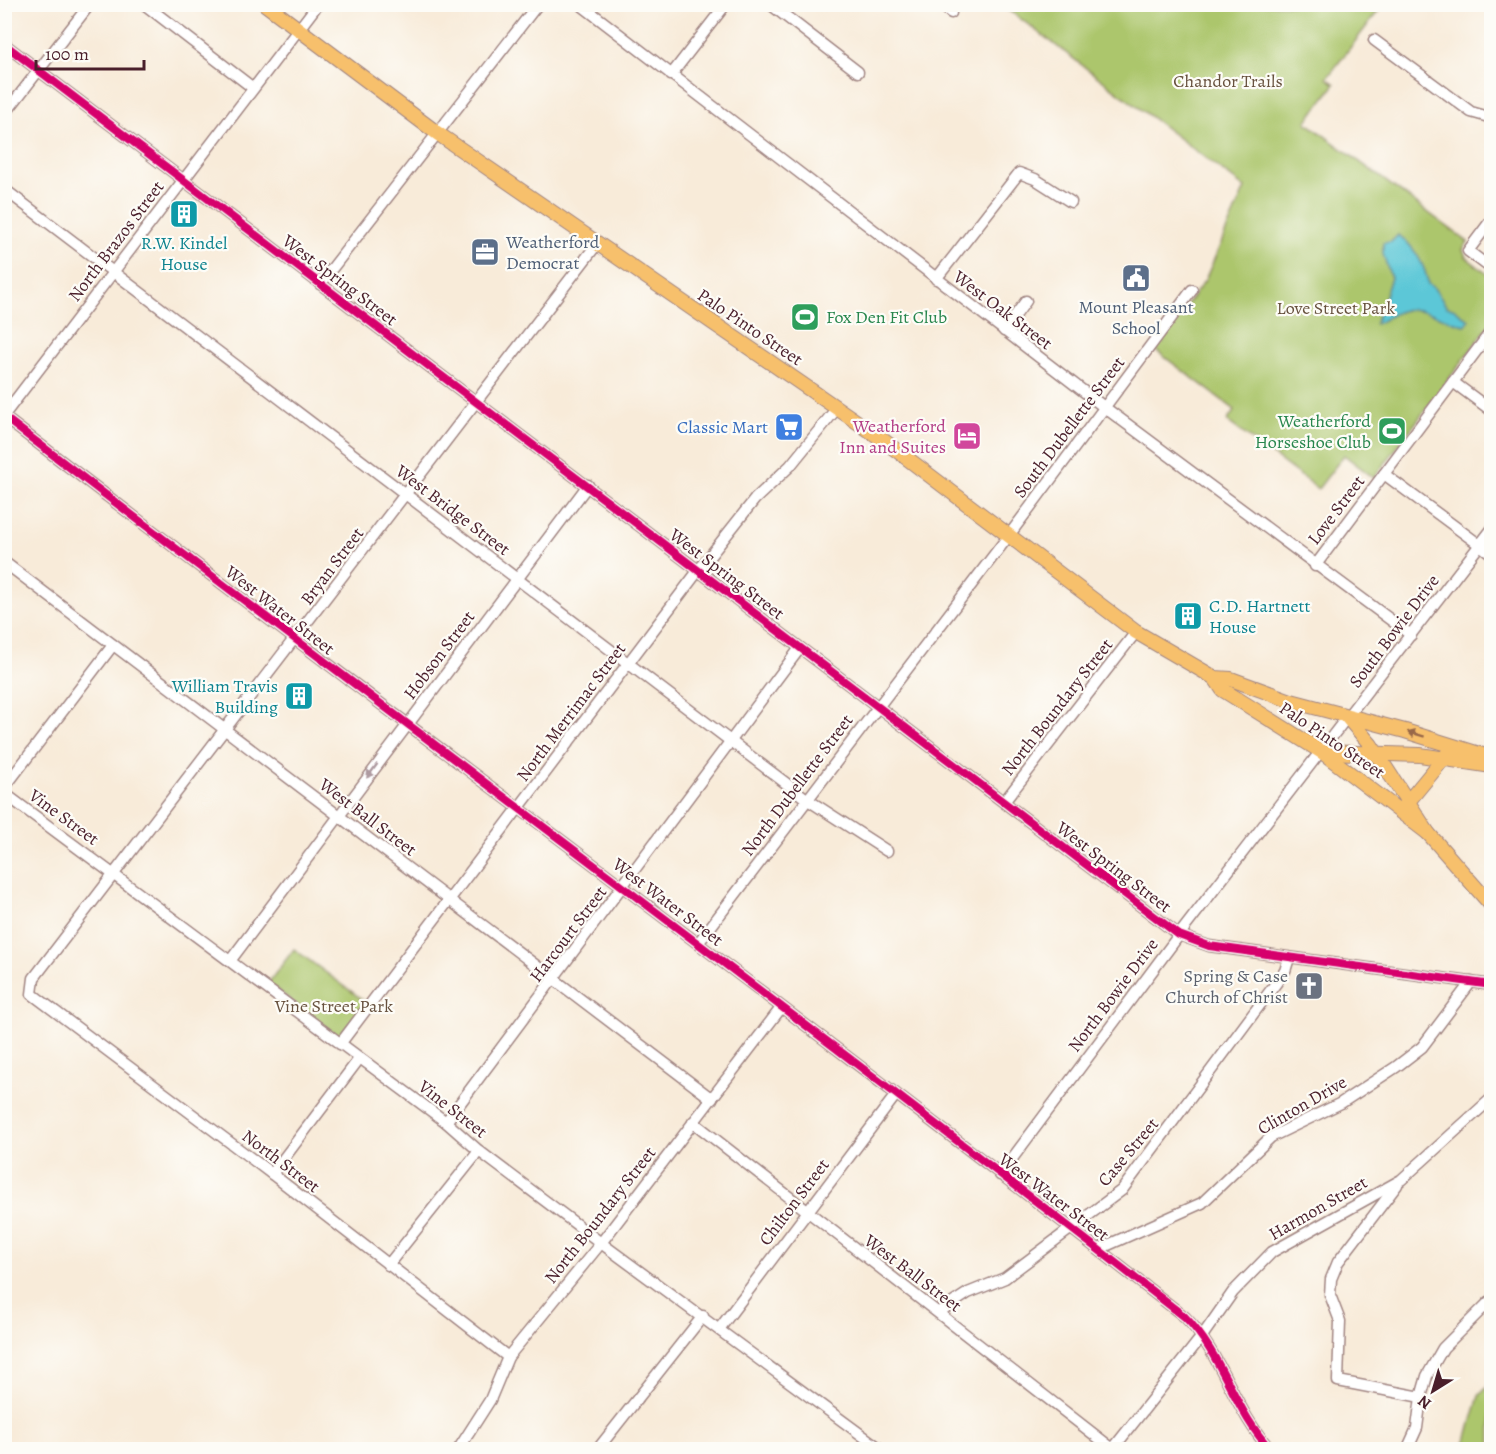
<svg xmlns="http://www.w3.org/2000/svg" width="1496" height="1454" viewBox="0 0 1496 1454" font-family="Alegreya,serif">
<rect width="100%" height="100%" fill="#fdfcf7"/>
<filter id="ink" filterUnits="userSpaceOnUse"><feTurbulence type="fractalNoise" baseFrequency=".0167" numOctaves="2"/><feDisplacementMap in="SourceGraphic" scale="12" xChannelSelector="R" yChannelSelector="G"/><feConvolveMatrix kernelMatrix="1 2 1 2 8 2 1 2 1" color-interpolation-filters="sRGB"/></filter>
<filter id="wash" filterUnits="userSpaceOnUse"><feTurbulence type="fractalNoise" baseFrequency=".008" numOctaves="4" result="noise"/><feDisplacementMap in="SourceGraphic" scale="24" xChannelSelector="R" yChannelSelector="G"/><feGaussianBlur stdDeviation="1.35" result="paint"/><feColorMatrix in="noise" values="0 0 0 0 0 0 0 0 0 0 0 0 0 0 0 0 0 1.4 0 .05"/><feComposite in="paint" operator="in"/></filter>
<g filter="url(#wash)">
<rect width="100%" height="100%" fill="#f8ebd9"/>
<g fill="#acc66c" stroke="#7b724c" stroke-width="1.5">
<path d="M1007 4 1383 5 1327 78 1335 84 1306 122 1468 242 1463 249 1466 257 1491 277 1492 322 1374 478 1344 455 1318 489 1227 421 1235 410 1154 349 1205 280 1245 188 1005 7Z"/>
<path d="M294 949 367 1003 339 1037 268 983Z"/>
<path d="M1491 1383V1449L1464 1447 1479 1396Z"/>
</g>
<path fill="#5cc7d7" stroke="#537381" stroke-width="1.5" d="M1398 235C1414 245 1426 267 1428 284L1434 288 1447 307 1453 308 1469 320 1466 325C1445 322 1428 307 1406 310 1394 311 1386 320 1375 324L1391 278 1383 254V243L1391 242Z"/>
</g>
<g filter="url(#ink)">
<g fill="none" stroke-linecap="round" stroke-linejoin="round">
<g stroke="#a18582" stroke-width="13">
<g id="minor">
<path d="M144 4 253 88"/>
<path d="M580 4 1104 407 1411 635"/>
<path d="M770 4 858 72"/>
<path d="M940 4 951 13"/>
<path d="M1374 40 1471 112 1492 118"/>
<path d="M4 44 1179 935 1209 946 1492 985"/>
<path d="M671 75 726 4"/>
<path d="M4 115 90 4"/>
<path d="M4 189 808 800 887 851"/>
<path d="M1492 219 1468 251 1492 269"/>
<path d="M936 279 1019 173 1035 179 1071 202"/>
<path d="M320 284 538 4"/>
<path d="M1004 331 1026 301"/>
<path d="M1453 382 1492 411"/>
<path d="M4 415 318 4"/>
<path d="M4 417C396 719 795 1012 1185 1317 1223 1355 1234 1411 1271 1450"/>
<path d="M1384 474 1492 554"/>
<path d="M4 562 712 1099"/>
<path d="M1315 566 1492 330"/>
<path d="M4 788 113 645"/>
<path d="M4 793 446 1122 479 1151 601 1243 882 1450"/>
<path d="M1004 802 1136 632"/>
<path d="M699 942 1010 534 1192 290"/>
<path d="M230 961 588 485"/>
<path d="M340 1044 698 571 755 499 790 466 837 408"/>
<path d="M446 1122 800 648"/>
<path d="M693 1122 1114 1450"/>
<path d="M272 1174 359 1059"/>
<path d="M1000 1175 1179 935 1492 529"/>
<path d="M1397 1185 1338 1262 1331 1279 1330 1295 1340 1321 1338 1381 1421 1397"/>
<path d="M1099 1249 1202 1203 1271 1137 1341 1103 1396 1067 1422 1047 1471 982"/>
<path d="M388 1265 479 1151"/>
<path d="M939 1312 968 1293 1005 1278 1122 1190 1285 971 1289 958"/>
<path d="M720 1328 895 1096"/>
<path d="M508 1357 272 1174 32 994 34 978 597 244"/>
<path d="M458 1450 490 1400 508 1357 601 1243 781 1008"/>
<path d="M597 1450 703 1316"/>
<path d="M1112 1450 1203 1335 1233 1292 1272 1252 1401 1180 1492 1098"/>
<path d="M1407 1450 1417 1428 1421 1397 1427 1376 1443 1348 1492 1299"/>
</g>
</g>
<g stroke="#a18582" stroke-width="16">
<g id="major">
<path d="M265 4 437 133 879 437 1136 632 1215 678 1231 679 1291 701 1405 731 1492 758"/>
<path d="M1215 678 1223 690 1322 752 1428 833"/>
<path d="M1348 718 1371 745 1428 833 1492 906"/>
<path d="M1324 752 1420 755 1492 766"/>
<path d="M1402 809 1449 752"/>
</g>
</g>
<use href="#minor" stroke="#fff" stroke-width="10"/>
<use href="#major" stroke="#f7c06c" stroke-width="14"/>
<g stroke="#fdfcf7" stroke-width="11">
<g id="cycleway">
<path d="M4 44 1179 935 1209 946 1492 985"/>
<path d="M4 417C396 719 795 1012 1185 1317 1223 1355 1234 1411 1271 1450"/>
</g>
</g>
<use href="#cycleway" stroke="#d6006c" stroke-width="8"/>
</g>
<defs><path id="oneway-solid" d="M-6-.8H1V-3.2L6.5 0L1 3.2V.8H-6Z" transform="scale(1.5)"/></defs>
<use fill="#986748" href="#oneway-solid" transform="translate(1416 734) rotate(-163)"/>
<use fill="#ae9aa0" href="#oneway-solid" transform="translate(372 771) rotate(127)"/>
</g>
<defs>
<g id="building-square" transform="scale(1.5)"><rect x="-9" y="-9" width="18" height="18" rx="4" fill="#0f9aa8" stroke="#fdfcf7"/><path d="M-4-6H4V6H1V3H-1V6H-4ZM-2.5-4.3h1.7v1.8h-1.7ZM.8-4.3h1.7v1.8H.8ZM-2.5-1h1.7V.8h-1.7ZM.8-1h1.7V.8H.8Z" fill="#fff"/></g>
<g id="office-square" transform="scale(1.5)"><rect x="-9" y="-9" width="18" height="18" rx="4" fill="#5c6f8a" stroke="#fdfcf7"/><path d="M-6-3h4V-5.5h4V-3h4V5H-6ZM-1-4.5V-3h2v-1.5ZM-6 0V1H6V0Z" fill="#fff"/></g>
<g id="civic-square" transform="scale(1.5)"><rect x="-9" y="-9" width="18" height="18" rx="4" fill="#5c6f8a" stroke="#fdfcf7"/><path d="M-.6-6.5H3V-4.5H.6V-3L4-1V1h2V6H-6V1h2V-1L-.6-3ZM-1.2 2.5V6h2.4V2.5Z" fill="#fff"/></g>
<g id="stadium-square" transform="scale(1.5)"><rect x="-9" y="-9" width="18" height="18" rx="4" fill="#2e9e5b" stroke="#fdfcf7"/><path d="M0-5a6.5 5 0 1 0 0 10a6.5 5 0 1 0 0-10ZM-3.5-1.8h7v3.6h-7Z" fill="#fff"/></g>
<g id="supermarket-square" transform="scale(1.5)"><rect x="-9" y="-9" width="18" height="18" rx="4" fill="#3f7fe0" stroke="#fdfcf7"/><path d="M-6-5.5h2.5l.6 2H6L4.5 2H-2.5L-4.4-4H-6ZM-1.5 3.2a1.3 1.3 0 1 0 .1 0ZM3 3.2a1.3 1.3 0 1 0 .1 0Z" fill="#fff"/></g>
<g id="hotel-square" transform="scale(1.5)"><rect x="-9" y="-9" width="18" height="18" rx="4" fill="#d1479c" stroke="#fdfcf7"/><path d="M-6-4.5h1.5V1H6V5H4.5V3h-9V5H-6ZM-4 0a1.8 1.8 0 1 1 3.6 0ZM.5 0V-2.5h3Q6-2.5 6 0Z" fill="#fff"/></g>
<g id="church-square" transform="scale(1.5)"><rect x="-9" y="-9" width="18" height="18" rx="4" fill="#6b7280" stroke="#fdfcf7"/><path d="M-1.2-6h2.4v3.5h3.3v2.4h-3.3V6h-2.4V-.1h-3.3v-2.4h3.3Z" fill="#fff"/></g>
</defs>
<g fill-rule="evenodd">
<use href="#building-square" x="184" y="214"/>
<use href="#office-square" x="485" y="252"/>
<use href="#civic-square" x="1136" y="278"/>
<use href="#stadium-square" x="805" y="317"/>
<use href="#supermarket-square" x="789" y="427"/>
<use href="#stadium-square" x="1392" y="431"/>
<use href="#hotel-square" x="967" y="436"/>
<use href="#building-square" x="1188" y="616"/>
<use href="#building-square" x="299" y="696"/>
<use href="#church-square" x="1309" y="986"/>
</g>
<g text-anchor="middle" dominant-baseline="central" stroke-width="4.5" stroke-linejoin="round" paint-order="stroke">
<g font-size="18" fill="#67513e" stroke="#fdfcf7">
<text x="1228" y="81">Chandor Trails</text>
<text x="1336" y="308">Love Street Park</text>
<text x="334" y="1006">Vine Street Park</text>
</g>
<g font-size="18" fill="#4a1f2b" stroke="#fdfcf7">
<text transform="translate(116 241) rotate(-53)">North Brazos Street</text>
<text transform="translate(340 280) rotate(37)">West Spring Street</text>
<text transform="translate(1003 310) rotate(37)">West Oak Street</text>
<text transform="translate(750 327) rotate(34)">Palo Pinto Street</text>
<text transform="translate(1069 427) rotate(-53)">South Dubellette Street</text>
<text transform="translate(453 510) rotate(37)">West Bridge Street</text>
<text transform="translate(1336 510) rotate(-53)">Love Street</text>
<text transform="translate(332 566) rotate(-53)">Bryan Street</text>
<text transform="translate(727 574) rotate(37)">West Spring Street</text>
<text transform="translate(280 610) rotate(38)">West Water Street</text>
<text transform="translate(1394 631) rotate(-53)">South Bowie Drive</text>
<text transform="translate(439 655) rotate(-53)">Hobson Street</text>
<text transform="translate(1057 707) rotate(-52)">North Boundary Street</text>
<text transform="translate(571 712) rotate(-53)">North Merrimac Street</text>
<text transform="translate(1332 740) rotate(34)">Palo Pinto Street</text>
<text transform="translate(797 785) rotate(-53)">North Dubellette Street</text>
<text transform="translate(64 817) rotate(36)">Vine Street</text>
<text transform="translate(368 817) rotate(37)">West Ball Street</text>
<text transform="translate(1114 867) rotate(37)">West Spring Street</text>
<text transform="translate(668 902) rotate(37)">West Water Street</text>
<text transform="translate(568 934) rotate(-53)">Harcourt Street</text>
<text transform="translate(1113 995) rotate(-53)">North Bowie Drive</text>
<text transform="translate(1302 1105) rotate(-30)">Clinton Drive</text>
<text transform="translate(453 1109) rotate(38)">Vine Street</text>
<text transform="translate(1128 1152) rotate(-50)">Case Street</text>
<text transform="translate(281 1161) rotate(37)">North Street</text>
<text transform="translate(1054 1197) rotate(37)">West Water Street</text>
<text transform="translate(794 1202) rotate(-53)">Chilton Street</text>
<text transform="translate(1318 1208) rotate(-30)">Harmon Street</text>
<text transform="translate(600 1215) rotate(-52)">North Boundary Street</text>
<text transform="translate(913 1273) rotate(37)">West Ball Street</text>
</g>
<g font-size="18" fill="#4e5e75" stroke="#fdfcf7" text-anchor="start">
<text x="506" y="242">Weatherford<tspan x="506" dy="21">Democrat</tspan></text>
<text x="1136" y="307" text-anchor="middle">Mount Pleasant<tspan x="1136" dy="21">School</tspan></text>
</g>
<g font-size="18" fill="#0d838f" stroke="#fdfcf7">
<text x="184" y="243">R.W. Kindel<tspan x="184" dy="21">House</tspan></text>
<text x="1209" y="606" text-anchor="start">C.D. Hartnett<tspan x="1209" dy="21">House</tspan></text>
<text x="278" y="686" text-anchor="end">William Travis<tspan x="278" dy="21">Building</tspan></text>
</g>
<g font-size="18" fill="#27864d" stroke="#fdfcf7" text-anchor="start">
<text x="826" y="317">Fox Den Fit Club</text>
<text x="1371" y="421" text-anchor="end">Weatherford<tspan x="1371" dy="21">Horseshoe Club</tspan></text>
</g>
<g font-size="18" fill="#b23c85" stroke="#fdfcf7" text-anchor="end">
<text x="946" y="426">Weatherford<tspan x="946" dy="21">Inn and Suites</tspan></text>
</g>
<g font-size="18" fill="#366cbe" stroke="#fdfcf7" text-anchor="end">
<text x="768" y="427">Classic Mart</text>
</g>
<g font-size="18" fill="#5b616d" stroke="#fdfcf7" text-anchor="end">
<text x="1288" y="976">Spring &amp; Case<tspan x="1288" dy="21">Church of Christ</tspan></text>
</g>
</g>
<rect width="1496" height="1454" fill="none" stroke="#fdfcf7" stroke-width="24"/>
<g transform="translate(1433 1391) rotate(217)" stroke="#fdfcf7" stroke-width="4.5" paint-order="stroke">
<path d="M0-4.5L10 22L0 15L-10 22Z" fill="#4a1f2b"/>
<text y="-9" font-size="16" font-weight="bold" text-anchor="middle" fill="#4a1f2b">N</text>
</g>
<path d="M36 60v9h108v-9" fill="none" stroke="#4a1f2b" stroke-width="3"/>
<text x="45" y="60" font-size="18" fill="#4a1f2b" stroke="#fdfcf7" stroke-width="4.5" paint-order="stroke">100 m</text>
</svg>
